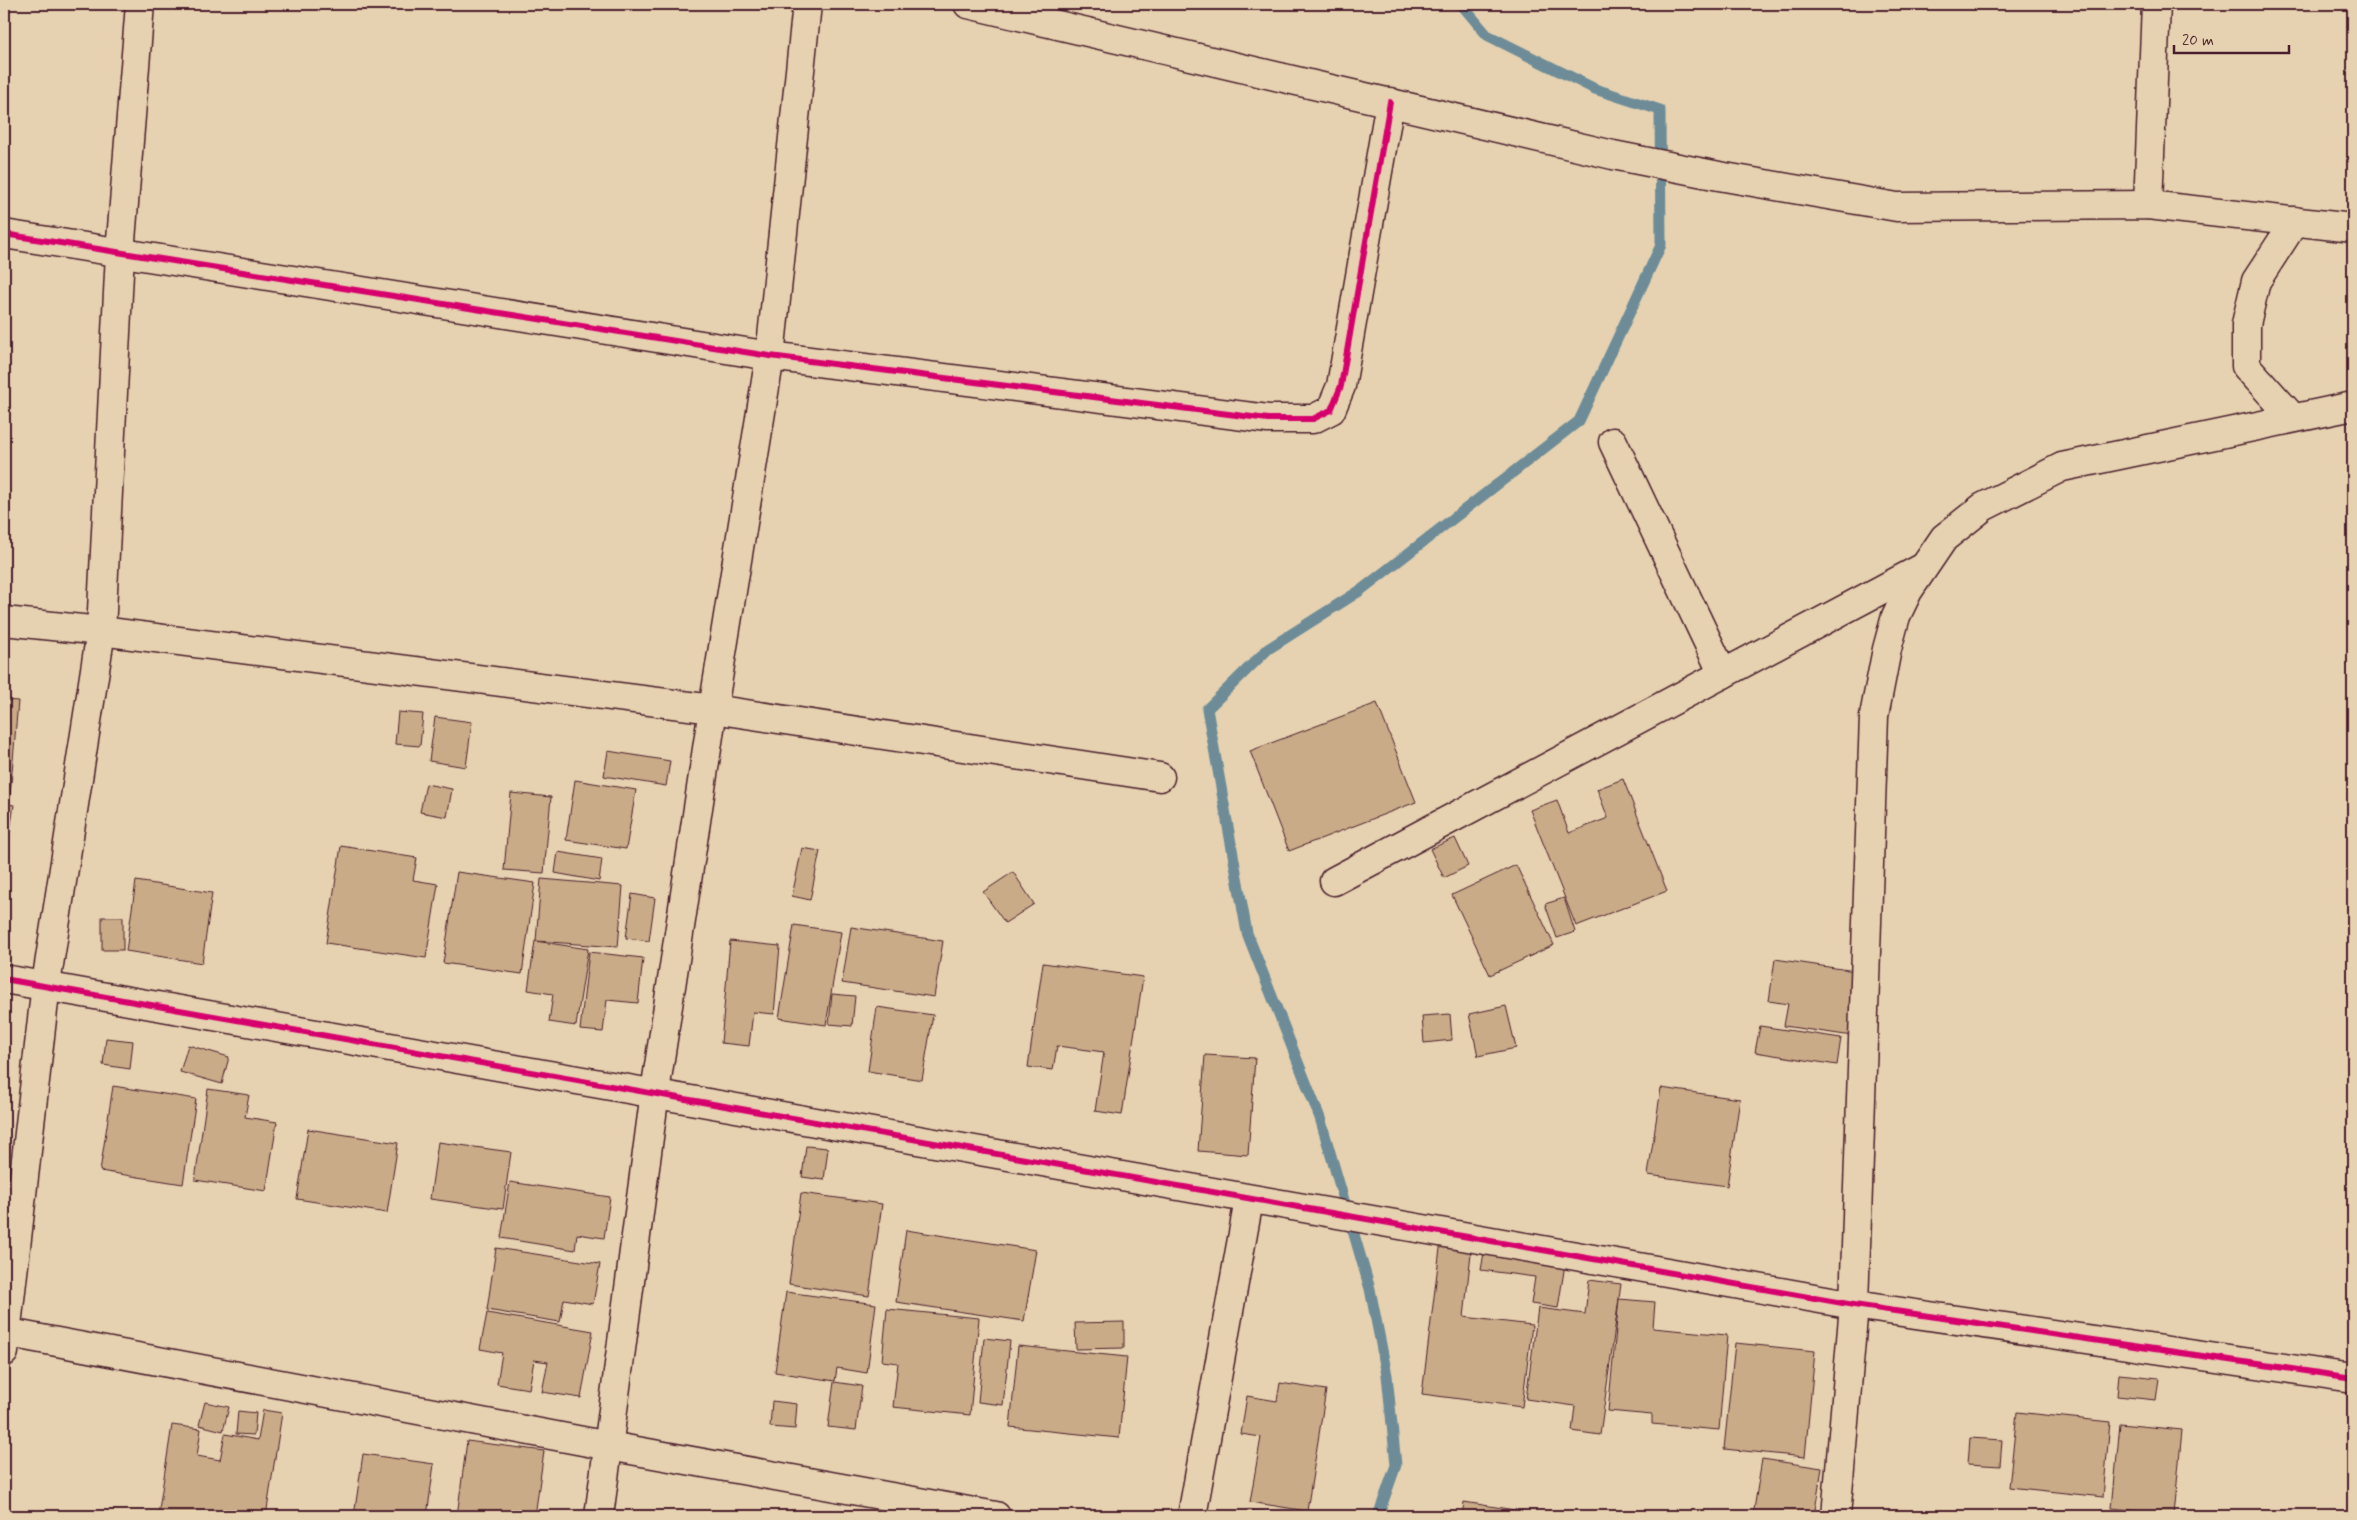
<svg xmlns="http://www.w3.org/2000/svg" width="2357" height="1520" viewBox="0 0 2357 1520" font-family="Mynerve,sans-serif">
<rect width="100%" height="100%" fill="#e6d2b1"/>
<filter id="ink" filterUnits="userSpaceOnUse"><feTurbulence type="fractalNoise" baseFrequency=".02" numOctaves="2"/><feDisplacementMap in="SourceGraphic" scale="10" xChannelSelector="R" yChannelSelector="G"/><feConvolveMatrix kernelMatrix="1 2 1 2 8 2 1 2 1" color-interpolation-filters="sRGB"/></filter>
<g filter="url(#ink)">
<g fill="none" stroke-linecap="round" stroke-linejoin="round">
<path stroke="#6d8c97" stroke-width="11" d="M1378 1516 1396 1465 1387 1375 1370 1289 1320 1118 1247 933 1207 709 1268 649 1361 590 1579 421 1661 245 1660 110 1595 89 1487 35 1461 4"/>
</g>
<g fill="#c9ab88" stroke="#4a1f2b">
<path d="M4 700 18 701 10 796 4 795Z"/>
<path d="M1377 703 1416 802 1289 851 1250 751Z"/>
<path d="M398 712 423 714 420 746 395 744Z"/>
<path d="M435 717 472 722 466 767 429 761Z"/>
<path d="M608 751 670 761 666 786 604 776Z"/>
<path d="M1623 779 1667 891 1576 926 1530 810 1557 800 1569 833 1608 818 1597 789Z"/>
<path d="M575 780 636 790 626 849 566 840Z"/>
<path d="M426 784 452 789 447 817 420 812Z"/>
<path d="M511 793 551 797 544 873 504 870Z"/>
<path d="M4 803 14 805 4 870Z"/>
<path d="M1455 838 1468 866 1444 878 1430 849Z"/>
<path d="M341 846 417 858 413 880 438 884 426 958 326 943Z"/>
<path d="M802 848 820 851 810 900 792 896Z"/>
<path d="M558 852 602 859 599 881 555 873Z"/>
<path d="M1516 865 1554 945 1490 975 1452 895Z"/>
<path d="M457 872 535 883 522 974 443 963Z"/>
<path d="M1013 872 1034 904 1005 923 983 892Z"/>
<path d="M541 879 623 886 618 947 536 941Z"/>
<path d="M136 881 212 893 202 963 126 951Z"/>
<path d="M632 894 655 898 649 941 626 938Z"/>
<path d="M1564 898 1575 932 1557 938 1545 904Z"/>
<rect x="102" y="917" width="21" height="33"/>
<path d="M794 925 841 932 826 1025 779 1018Z"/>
<path d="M851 927 943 941 934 997 842 983Z"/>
<path d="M535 941 588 949 576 1026 549 1022 553 994 528 990Z"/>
<path d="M730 941 780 946 774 1014 753 1012 749 1046 721 1043Z"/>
<path d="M589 952 643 958 638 1003 607 1000 603 1032 580 1030Z"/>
<path d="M1775 959 1875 974 1866 1038 1784 1026 1788 1004 1769 1001Z"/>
<path d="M1043 963 1143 977 1122 1115 1095 1111 1104 1052 1057 1046 1053 1070 1028 1067Z"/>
<path d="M832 994 855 996 852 1026 829 1024Z"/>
<path d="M1506 1006 1516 1048 1478 1056 1469 1014Z"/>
<path d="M877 1007 933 1015 922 1080 868 1071Z"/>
<path d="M1450 1014 1452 1040 1424 1043 1422 1016Z"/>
<path d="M1760 1026 1841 1038 1837 1065 1755 1052Z"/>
<path d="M106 1038 133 1041 130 1069 103 1065Z"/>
<path d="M188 1045 229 1057 222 1084 180 1072Z"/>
<path d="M1205 1055 1255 1058 1248 1155 1198 1151Z"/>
<path d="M113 1086 196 1099 183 1184 100 1171Z"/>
<path d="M1661 1088 1740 1099 1727 1186 1648 1175Z"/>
<path d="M208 1089 249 1095 245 1117 277 1122 266 1191 195 1180Z"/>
<path d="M308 1129 398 1143 387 1213 297 1199Z"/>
<path d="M438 1142 511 1152 503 1209 430 1199Z"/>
<path d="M806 1146 828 1148 824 1180 802 1177Z"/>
<path d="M510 1182 610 1197 604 1238 577 1234 575 1250 501 1238Z"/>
<path d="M801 1193 882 1204 869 1296 789 1284Z"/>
<path d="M906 1230 1036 1250 1024 1321 896 1302Z"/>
<path d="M1442 1232 1473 1235 1464 1317 1532 1325 1522 1407 1422 1394Z"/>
<path d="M1486 1241 1567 1252 1558 1308 1531 1304 1535 1277 1481 1270Z"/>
<path d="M496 1248 600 1264 593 1304 564 1299 560 1322 487 1310Z"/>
<path d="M1589 1280 1621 1284 1600 1435 1572 1431 1575 1406 1526 1399 1538 1308 1585 1314Z"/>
<path d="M786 1292 876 1304 867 1373 837 1368 835 1381 775 1372Z"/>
<path d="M1619 1299 1655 1302 1653 1328 1727 1335 1719 1430 1652 1424V1415L1608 1411Z"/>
<path d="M887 1309 979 1318 970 1415 893 1407 898 1363 882 1361Z"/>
<path d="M487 1313 593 1331 581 1398 542 1392 548 1362 534 1360 529 1389 497 1384 502 1353 480 1349Z"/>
<path d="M1124 1322V1348L1076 1349 1075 1323Z"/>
<path d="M984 1338 1010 1341 1003 1405 978 1402Z"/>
<path d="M1735 1343 1815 1351 1805 1457 1724 1449Z"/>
<path d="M1018 1346 1127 1357 1119 1438 1010 1427Z"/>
<path d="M2119 1374 2159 1378 2156 1400 2117 1396Z"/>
<path d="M834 1382 862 1386 856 1430 828 1427Z"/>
<path d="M1280 1383 1326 1390 1307 1511 1250 1502 1261 1437 1241 1434 1247 1396 1277 1401Z"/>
<path d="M772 1401 797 1404 795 1429 770 1427Z"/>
<path d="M205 1402 229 1407 223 1431 199 1425Z"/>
<path d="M263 1410 282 1413 266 1516H158L172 1425 201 1429 197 1456 220 1460 225 1434 258 1440Z"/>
<path d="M238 1411 256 1413 254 1435 236 1434Z"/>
<path d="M2017 1412 2110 1422 2103 1497 2009 1487Z"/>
<path d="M2120 1424 2182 1430 2174 1515 2112 1508Z"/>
<path d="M1970 1438 2002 1440 2000 1466 1968 1464Z"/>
<path d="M467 1441 544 1451 535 1516H457Z"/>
<path d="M363 1454 434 1464 427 1516H354Z"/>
<path d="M1762 1459 1822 1468 1814 1516H1753Z"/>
<path d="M1464 1502 1553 1516H1462Z"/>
<path d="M1247 1510 1296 1514V1516H1247Z"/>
</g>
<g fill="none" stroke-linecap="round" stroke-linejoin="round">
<g stroke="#4a1f2b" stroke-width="31">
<g id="street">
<path d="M968 4 1613 155 1719 176 1897 207 2148 205 2353 228"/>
<path d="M2148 205 2156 4"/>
<path d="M4 234 770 356 1268 419H1313L1331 410 1341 386 1390 102"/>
<path d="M2293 418 2246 366V324L2256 281 2295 221"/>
<path d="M1613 442 1723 674"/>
<path d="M4 621 101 631 713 709 1160 777"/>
<path d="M1334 881 1922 568"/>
<path d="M4 979 1854 1305 2353 1378"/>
<path d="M4 1332 609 1446 996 1516"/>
<path d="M4 1352 46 984 101 631 120 253 140 4"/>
<path d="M599 1516 655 1092 713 709 770 356 807 4"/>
<path d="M1192 1516 1249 1200"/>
<path d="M1836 1516 1854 1305 1874 716 1887 649 1896 616 1908 591 1944 538 1983 507 2062 467 2353 406"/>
</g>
</g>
<use href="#street" stroke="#e6d2b1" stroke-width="28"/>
<g stroke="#e6d2b1" stroke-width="9">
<g id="cycleway">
<path d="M4 234 770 356 1268 419H1313L1331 410 1341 386 1390 102"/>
<path d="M4 979 1854 1305 2353 1378"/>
</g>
</g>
<use href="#cycleway" stroke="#d6006c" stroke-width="6"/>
</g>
</g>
<rect width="2357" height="1520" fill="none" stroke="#e6d2b1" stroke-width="20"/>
<rect x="10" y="10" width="2337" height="1500" fill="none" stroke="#4a1f2b" stroke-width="2" filter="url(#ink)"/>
<path d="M2174 45v8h115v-8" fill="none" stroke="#4a1f2b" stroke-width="2.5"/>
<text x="2182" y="45" font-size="15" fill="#4a1f2b" stroke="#e6d2b1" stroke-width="4" paint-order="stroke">20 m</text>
</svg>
